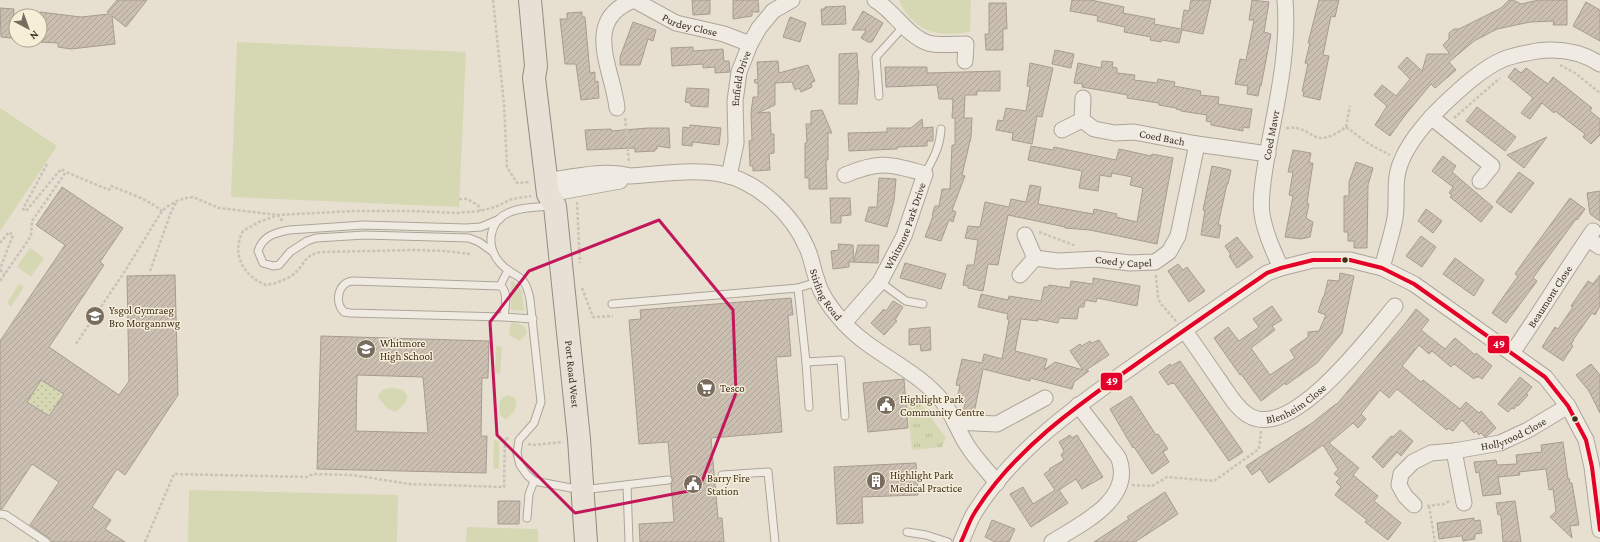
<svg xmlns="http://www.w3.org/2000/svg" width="1600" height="542" viewBox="0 0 1600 542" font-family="'Crimson Pro',serif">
<defs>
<pattern id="park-tufts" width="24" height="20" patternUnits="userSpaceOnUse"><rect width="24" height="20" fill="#d6d7b3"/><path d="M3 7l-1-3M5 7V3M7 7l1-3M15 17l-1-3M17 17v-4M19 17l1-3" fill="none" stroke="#b9b99a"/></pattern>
<pattern id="garden-dots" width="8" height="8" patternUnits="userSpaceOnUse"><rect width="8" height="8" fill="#d6d7b3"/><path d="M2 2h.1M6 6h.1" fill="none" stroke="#b9b99a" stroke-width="1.8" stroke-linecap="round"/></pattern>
<pattern id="building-hatch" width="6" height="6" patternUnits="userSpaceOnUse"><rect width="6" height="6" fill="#cbbfb2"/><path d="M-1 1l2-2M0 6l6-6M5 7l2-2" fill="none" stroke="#afa499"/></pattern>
</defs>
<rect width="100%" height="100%" fill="#e7e0d1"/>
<g fill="#d6d7b3">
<path d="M899 0H971L970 32C960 33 949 35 939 33 921 31 905 16 899 0Z"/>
<path d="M237 42 466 52 459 207 231 197Z"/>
<path d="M0 108 57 146 0 231Z"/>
<path d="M30 248 44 258 31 277 17 267Z"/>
<path d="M513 281 522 291 524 311 511 310V282Z"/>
<path d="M19 284 24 287 11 307 7 303Z"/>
<path d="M511 322C518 323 526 325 527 333L520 341 509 335Z"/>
<path d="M496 346 502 347 500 374 495 373Z"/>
<path d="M394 388 403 390 407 395 406 402 396 412 388 409 378 398C379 389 386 388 394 388Z"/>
<path d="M507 395 515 397C518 407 514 415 505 419L500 415 499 406 501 399Z"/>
<path d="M494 440 499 441V468L494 469 493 468Z"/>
<path d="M189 490 398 495 397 542H188Z"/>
<path d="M467 527 538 529V542H466Z"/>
</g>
<path fill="url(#park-tufts)" d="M918 400 946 438 942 447 912 450 907 401Z"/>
<path fill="url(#garden-dots)" d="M41 380 64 394 49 416 27 402Z"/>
<g fill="url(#building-hatch)" stroke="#a89c90" fill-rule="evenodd">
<path d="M117 0H147L126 27 112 16 115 44 71 49 58 47V43L40 42V12L81 17 109 14 107 12Z"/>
<path d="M692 0H710V14L693 15Z"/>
<path d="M733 0H758L759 12H752V16L733 19Z"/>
<path d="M1072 0H1091L1124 7 1123 13 1155 19 1154 24 1181 29 1184 10 1189 11 1191 0H1211L1203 34 1182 30 1179 43 1162 40 1161 42 1150 40 1151 37 1124 32 1125 27 1097 21 1098 16 1070 11Z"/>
<path d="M1252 0 1269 2 1264 32 1271 34 1261 86H1260L1258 96 1247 94 1248 86 1235 84 1240 59 1246 60 1254 20H1249Z"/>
<path d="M1319 0H1339L1335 17 1331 16 1323 55 1329 56 1320 100 1303 96 1304 91H1302L1308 64 1305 63 1310 43H1308Z"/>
<path d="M1509 0H1513L1521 4 1539 0H1567V25H1553L1554 21 1530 22 1497 29 1474 41 1449 62 1456 70 1435 88 1431 84 1406 114 1390 136 1375 125 1387 106 1374 95 1382 85 1396 96 1410 79 1398 67 1407 57 1422 71 1427 54H1450L1443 45 1449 39V33L1454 29H1459L1501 8Z"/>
<path d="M1586 2 1600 10V41L1573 26Z"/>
<path d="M989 3H1006L1007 29H1003V50H986L985 34H989Z"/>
<path d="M845 6 846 24 822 25 821 9H825V7Z"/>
<path d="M0 8 14 9 11 38 1 37Z"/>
<path d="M863 11 883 23 872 42H868L861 38 866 30H852Z"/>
<path d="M582 12V17H585L590 73 595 72V82L598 81 599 98 581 100 576 64H565L560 19H567V13Z"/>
<path d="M790 17 806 23 800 42 783 37Z"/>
<path d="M633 22 656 30 653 41 648 39 640 65H620V57Z"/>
<path d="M693 47V51L723 49 724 61H729L730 72 715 73V67L703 68V64L672 66 671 48Z"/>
<path d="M1055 50 1074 54 1071 68 1052 64Z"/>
<path d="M857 53 858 71H859L857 104H839V54Z"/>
<path d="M778 61 779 73 808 65 815 81 811 83 812 87 801 92 799 88 795 90 792 82 775 83V105L758 113 770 112 771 134H774V153L769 154 770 170 753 171V166H750L749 141 752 140 751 113 753 97H758V83H755L754 80 758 79 757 62Z"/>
<path d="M1102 61 1113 62 1112 67 1117 68V73L1135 75 1134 80 1157 83 1158 79 1175 82 1174 86 1201 91 1200 95 1219 97 1218 104 1252 109 1249 128 1243 127V131L1211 125V122L1206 121 1207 115 1181 111V110L1176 109V108L1159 105V103L1127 98 1128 95 1082 87 1083 84 1074 83 1078 63 1101 68Z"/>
<path d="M1030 63 1053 68 1042 117 1037 116 1032 144 1012 140 1013 133 996 130 998 120 1003 121 1006 108 1026 111 1030 87 1027 86Z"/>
<path d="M885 67H927V73L1000 71V91H977V95H965L964 118H972L971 137 962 175 965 176 952 210 956 212 953 222 949 220 941 241 925 237 933 216 932 215 935 206H939L942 189H950L952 145H955V118H952L953 99H939L937 85 886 87Z"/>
<path d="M1515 68 1521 73 1526 68 1548 84 1553 77 1567 88 1592 108 1590 111 1600 119V135L1591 144 1583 137 1585 134 1555 111 1554 113 1542 103 1530 119 1521 113 1533 98 1508 77Z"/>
<path d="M687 88 709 89 708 107 691 106 690 103 685 102Z"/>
<path d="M1477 107 1516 137 1505 151 1466 121Z"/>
<path d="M822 110 832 133H828V160H826L827 189H809V178H805V143H807L806 124H811V111Z"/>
<path d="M922 119 923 128 933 127V141H927V146L897 147V149L849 151 848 133 887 132V128H911Z"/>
<path d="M690 125 721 128 719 145 693 142 692 146 682 145 683 127 690 128Z"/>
<path d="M648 128H669L670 148 657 146V149H655V151L635 152V148L587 150 585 130 611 129V131Z"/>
<path d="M1547 137 1524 168 1507 155 1525 147Z"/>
<path d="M1031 146 1053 150 1054 147 1116 160 1119 149 1151 156 1152 154 1173 158 1157 244 1090 230 1065 228V227L1008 215 998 265 988 264 983 291 968 288V286L963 285 967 265H974L978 240 965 238 968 226 980 227 985 202 1009 207 1011 199 1026 202 1030 185 1041 187 1038 204 1093 214 1094 209 1117 214 1116 217 1137 222 1143 188 1130 185 1132 177 1112 173 1111 177 1100 175 1098 191 1079 188 1082 171 1028 160Z"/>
<path d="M1293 150 1311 153 1309 163H1313L1307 203 1309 204 1306 218 1313 222 1310 237 1301 239 1285 237 1293 196 1289 195 1293 172H1288Z"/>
<path d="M1443 156 1456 166 1452 172 1493 207 1481 222 1450 197 1452 195 1449 193 1453 187 1432 171Z"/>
<path d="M1356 162 1373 168 1368 185 1367 248H1354V241H1348V232H1344V196H1349V182Z"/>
<path d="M1212 166 1231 170 1228 184H1227L1218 225H1221L1219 238 1201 235 1205 210H1203Z"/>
<path d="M1519 172 1534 183 1511 213 1496 202Z"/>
<path d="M879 178 896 179 894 201 887 227 865 221 869 207H877Z"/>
<path d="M62 187 123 228 100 262 104 265 49 347 119 395 129 381 127 276 175 275 178 395 125 475 117 469 92 507 111 520 105 529 125 542H52L49 538 30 525 59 482 32 464 2 509H0V341L65 245 36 225ZM41 380 64 394 49 416 27 402Z"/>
<path d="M1600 191V221L1590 214 1587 193Z"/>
<path d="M830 198H850L851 215 841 216V223H831Z"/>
<path d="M1570 198 1585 209 1577 220 1576 219 1533 278 1537 281 1506 323 1492 313 1518 276 1515 274 1524 261Z"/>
<path d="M1426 209 1442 221 1433 233 1418 221Z"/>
<path d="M1421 236 1436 247 1422 267 1406 256Z"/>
<path d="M1237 237 1253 257 1237 268 1229 256 1231 255 1225 246Z"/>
<path d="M838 244 853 245 854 261 858 245H879L878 263 849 262V267L833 269 831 251 839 250Z"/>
<path d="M1455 258 1484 280 1474 296 1443 274Z"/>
<path d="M905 263 946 274 941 289 900 278Z"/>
<path d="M1178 264 1183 270 1187 267 1205 291 1189 302 1168 271Z"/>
<path d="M1340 273 1354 276 1342 333 1317 363 1286 385 1285 383 1261 401 1241 374 1240 375 1214 338 1228 327 1239 341 1259 327 1253 319 1272 306 1282 320 1272 326 1275 330 1251 348 1270 375 1295 358 1290 350 1308 337V332L1319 331 1326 315 1318 312 1323 297H1324L1328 280 1339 281Z"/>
<path d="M1600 275V306L1595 315 1592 313 1573 340H1574L1571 344 1573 346 1563 361 1542 347 1555 327 1558 329 1573 307 1571 306 1588 281 1593 284Z"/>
<path d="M1093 278 1140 286 1137 306 1097 298 1096 302 1085 300 1084 307H1079L1077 319 1059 318 1058 323 1038 319V321L1021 319 1015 351 1047 359 1044 370 1055 362 1083 370 1070 351 1080 344 1082 346 1090 341 1092 343 1099 340 1109 355 1086 370 1089 371 1074 382 1072 389 1030 378V381L983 369 974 413 963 411 965 404 956 402 960 386 956 385 962 359 982 363 984 354 1002 359 1009 320 1007 319 1008 314 978 307 981 294 1008 300 1009 296 1041 301 1044 287H1048L1049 285 1070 288 1071 281 1093 284Z"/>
<path d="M791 298 793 315H788L791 356 776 357 782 432 711 438 718 518H722L724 542H640L639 524 674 522 671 484 673 480 671 476 668 442 639 444 629 320 641 319 640 310Z"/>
<path d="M893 301 903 307 895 320 897 321 884 335 871 323 884 309 886 311Z"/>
<path d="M1416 309 1429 320 1421 330 1445 349 1455 338 1475 355 1476 353 1492 366 1482 379 1478 376 1477 378 1476 376 1474 379 1454 364 1451 367 1432 351 1429 354 1419 345 1402 366 1421 382 1423 380 1460 409 1466 402 1479 413 1481 411 1496 428 1487 436 1485 437 1481 433 1479 435 1476 431 1474 433 1462 420 1453 431 1448 428 1447 430 1397 389 1389 398 1380 390 1361 414 1366 419 1358 428 1353 423 1329 443 1359 468 1353 475 1378 496 1374 501 1401 523 1388 540 1365 522 1367 520 1335 495 1341 487 1336 482 1340 478 1334 474 1338 469 1323 445 1269 483 1260 469 1252 475 1246 466 1312 423 1327 411 1336 404H1337L1407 321Z"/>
<path d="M930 327 931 350 921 351 920 344 909 345V329Z"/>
<path d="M321 336 489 341 488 378H482L481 436H487L486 473 317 469ZM357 375 423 377 428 433 356 431Z"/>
<path d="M1180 361 1243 452 1229 461 1174 383 1173 384 1172 383 1168 385 1159 372 1170 364 1171 366Z"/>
<path d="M1591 364 1600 375V413L1589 391 1576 375Z"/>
<path d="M1520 377 1532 387 1526 394 1528 395 1518 406 1517 405 1514 409 1512 408 1508 412 1498 404Z"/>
<path d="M904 379 908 428 868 432 863 383Z"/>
<path d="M1131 396 1156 435 1158 434 1168 449 1163 452 1169 462 1152 474 1134 447 1133 448 1110 409Z"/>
<path d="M1400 430 1413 441 1401 456 1397 452 1383 468 1372 457 1391 436 1393 437Z"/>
<path d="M1070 435 1072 438 1077 435 1103 477 1082 489 1076 479 1059 490 1068 503 1031 527 1010 494 1023 487 1033 504 1055 490 1044 474 1050 470 1049 469 1064 460 1061 455 1064 451 1059 442Z"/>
<path d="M1563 442 1568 479 1569 478 1570 483H1572L1579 525 1570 526 1572 538 1550 517 1556 511 1553 489 1549 490 1546 469 1519 472 1520 475 1498 477 1501 494 1483 496 1479 472 1476 473 1474 462 1496 460 1497 465 1517 464 1516 455 1542 452 1541 445Z"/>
<path d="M916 463 918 495 862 497 863 523 837 524 834 467Z"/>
<path d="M1165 492 1178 514 1135 542H1094L1129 519 1127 517Z"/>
<path d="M498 501H520L519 524H498Z"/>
<path d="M1515 501 1521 542H1503L1501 517 1500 514 1498 515 1496 503Z"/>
<path d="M1474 518V521L1480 520 1482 533 1475 534V539L1463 541 1462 536H1460L1439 539 1437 523Z"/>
<path d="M992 520 1015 529 1009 542H995L985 537Z"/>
</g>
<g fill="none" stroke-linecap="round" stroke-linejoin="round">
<g stroke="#ada599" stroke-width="9">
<g id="service">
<path d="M879 96 876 57 904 26"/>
<path d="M925 174C934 157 940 147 941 129"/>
<path d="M493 252 479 242 469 238 365 235 316 238 307 241 290 252 279 265 273 266 263 263 258 251C263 236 274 233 289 230L364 225 466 228 481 227 500 219"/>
<path d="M817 282 798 288 806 362 841 360 845 416"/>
<path d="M880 282 906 301 923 304"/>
<path d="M500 286 508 270"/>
<path d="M612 304 798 288"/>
<path d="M504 317C505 308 509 290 500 286L353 281C338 282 334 302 344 312L350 313 504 317 533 319"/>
<path d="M806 362 809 407"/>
<path d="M722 475 768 472 775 542"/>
<path d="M534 481 527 475 520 465 517 453 519 440 534 423 541 402 530 299C524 270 515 280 500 263 486 247 488 222 508 213 520 207 538 207 551 206"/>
<path d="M627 485 629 542"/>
<path d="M0 514 6 515 46 542"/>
<path d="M527 518 529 494 534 481 582 490 668 480"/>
<path d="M907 532 926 535 948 542"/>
</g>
</g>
<g stroke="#ada599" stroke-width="17">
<g id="minor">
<path d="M875 0C893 10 907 36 928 43 938 46 956 44 966 44L965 61"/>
<path id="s1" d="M1083 98 1082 120 1094 129 1115 133 1134 132 1197 144 1268 154"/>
<path id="s2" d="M617 108C613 70 581 20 634 0L676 23 724 34 750 44"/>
<path d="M1431 117 1492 166 1480 181"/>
<path d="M1062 130 1082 120"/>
<path id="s3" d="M729 176 736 143 735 101 739 72 750 44 759 28 773 11 792 0"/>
<path id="s4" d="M546 181C573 177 604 169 630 176 659 174 692 169 721 174 758 181 793 215 807 248 812 259 813 270 817 280 821 296 833 311 844 323 873 355 916 368 943 402 953 415 958 431 967 445 975 458 987 470 997 483"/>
<path d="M548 194 620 181"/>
<path id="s5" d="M1025 235 1035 258 1058 261 1097 259 1130 263 1155 262 1169 252 1178 236 1197 144"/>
<path d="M1588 239 1600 247"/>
<path id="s6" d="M1281 268C1273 250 1265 233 1262 214 1259 196 1266 163 1269 144 1278 97 1289 48 1285 0"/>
<path d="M1382 268C1386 252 1392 235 1395 218 1398 199 1393 180 1401 162 1409 141 1426 122 1442 106 1459 90 1482 68 1504 59 1515 55 1526 53 1537 51 1560 48 1580 51 1600 64"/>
<path d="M1020 275 1035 258"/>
<path id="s7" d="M844 323 880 282 904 236 925 174C890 163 879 161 845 175"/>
<path id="s8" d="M1184 330C1196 346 1207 363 1219 380 1227 391 1235 407 1248 415 1291 443 1371 334 1395 306"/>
<path id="s9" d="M1512 353C1540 313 1565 271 1593 231"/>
<path d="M955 422 997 424 1045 398"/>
<path d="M1454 451 1464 503"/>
<path id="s10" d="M1414 505 1405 496 1399 485 1401 474 1413 462 1431 453 1454 451 1500 443 1528 430 1568 406"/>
<path d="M961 542C966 532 969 521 975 512 1013 451 1075 407 1132 367 1177 335 1222 304 1267 273L1281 268 1313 260H1350L1382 268 1414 284 1545 377 1568 406 1586 440 1592 467 1600 530"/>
<path d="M1052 542C1079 525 1134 500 1119 459 1117 454 1111 449 1108 444 1098 431 1088 418 1078 405"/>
</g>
</g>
<g stroke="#928b80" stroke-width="24">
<g id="primary">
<path id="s11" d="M530 0 536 66 534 78 548 194 555 206 579 439 586 542"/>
</g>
</g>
<g stroke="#c8c2b9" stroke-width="2.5" stroke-dasharray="3 2" stroke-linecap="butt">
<path d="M493 0 504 104 507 167 517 183 530 182"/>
<path d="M1560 65 1575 73 1600 93"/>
<path d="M625 118 629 163"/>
<path d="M1454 118 1500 78"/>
<path d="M1346 127 1350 106"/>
<path d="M1286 128C1315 124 1310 153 1346 127L1369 144 1390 155"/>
<path d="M47 164 23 209 26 211 61 169 66 172"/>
<path d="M459 199H467L478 205 480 211"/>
<path d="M577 202 580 263"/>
<path d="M1039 232 1076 246"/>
<path d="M0 243 9 232 13 235 0 269"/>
<path d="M470 254 445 251 416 250 321 252C304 255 306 263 295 273 288 279 275 284 266 285 243 276 231 254 243 231L259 222 278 215 353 211H411L457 213 480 211 495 207 512 199 531 196"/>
<path d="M0 270 5 274"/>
<path d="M150 271 171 212 177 201"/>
<path d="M1156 275 1158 298 1161 304 1176 321"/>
<path d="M0 281 31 236 32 221 66 172 109 190 111 186C128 193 148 199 162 211"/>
<path d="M582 288 593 317 613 316"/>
<path d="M76 344 125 271 162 211 168 206 177 201 186 198 193 197 219 208 278 215 283 222"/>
<path d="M528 444 532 445 563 442"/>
<path d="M1132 485 1152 486 1167 477 1214 481 1259 449 1261 431"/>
<path d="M1427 506 1444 504 1451 500"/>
<path d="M1429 506 1435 542"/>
<path d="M145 542 174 474 307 477 313 474 353 475 409 484 504 487 505 438 510 439"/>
</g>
<use href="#service" stroke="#efebe3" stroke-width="7"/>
<use href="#minor" stroke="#efebe3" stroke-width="15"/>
<use href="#primary" stroke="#e6e1d4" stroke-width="22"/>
<g stroke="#f7eed8" stroke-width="7">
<path id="bus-1" d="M961 542C966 532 969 521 975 512 1013 451 1075 407 1132 367 1177 335 1222 304 1267 273L1281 268 1313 260H1350L1382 268 1414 284 1545 377 1568 406 1586 440 1592 467 1600 530"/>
</g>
<use href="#bus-1" stroke="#e4002b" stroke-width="4"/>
</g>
<path fill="none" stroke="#c2185b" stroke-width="3" stroke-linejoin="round" d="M659 220 733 310 736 393 699 489 575 513 497 435 490 322 529 271Z"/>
<defs>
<g id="school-disc" transform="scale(1)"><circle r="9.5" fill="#786c5e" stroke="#f7eed8"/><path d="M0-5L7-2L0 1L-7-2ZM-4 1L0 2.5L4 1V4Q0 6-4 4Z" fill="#fff"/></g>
<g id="supermarket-disc" transform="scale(1)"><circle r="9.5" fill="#786c5e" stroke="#f7eed8"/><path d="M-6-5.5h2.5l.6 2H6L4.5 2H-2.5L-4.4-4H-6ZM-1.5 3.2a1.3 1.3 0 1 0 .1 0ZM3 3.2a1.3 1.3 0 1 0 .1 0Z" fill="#fff"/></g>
<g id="civic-disc" transform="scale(1)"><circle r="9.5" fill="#786c5e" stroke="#f7eed8"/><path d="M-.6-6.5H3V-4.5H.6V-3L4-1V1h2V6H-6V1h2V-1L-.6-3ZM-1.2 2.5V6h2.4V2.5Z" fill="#fff"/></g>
<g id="building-disc" transform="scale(1)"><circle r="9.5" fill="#786c5e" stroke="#f7eed8"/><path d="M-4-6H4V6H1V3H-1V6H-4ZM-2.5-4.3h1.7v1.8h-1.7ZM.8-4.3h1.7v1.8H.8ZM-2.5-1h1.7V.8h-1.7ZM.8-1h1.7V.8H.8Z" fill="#fff"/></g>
</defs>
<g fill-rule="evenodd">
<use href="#school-disc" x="95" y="316"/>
<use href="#school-disc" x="366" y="349"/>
<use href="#supermarket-disc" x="706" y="388"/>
<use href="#civic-disc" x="886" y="405"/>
<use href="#building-disc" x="876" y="481"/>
<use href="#civic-disc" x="693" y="484"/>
</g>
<g fill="#3d2e20" stroke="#f7eed8" stroke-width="1.5">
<circle cx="1345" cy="260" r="3.5"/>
<circle cx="1575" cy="419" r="3.5"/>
</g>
<g text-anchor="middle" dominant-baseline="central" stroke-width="3" stroke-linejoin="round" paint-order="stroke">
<g font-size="11" fill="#3d2e20" stroke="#f7eed8">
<text stroke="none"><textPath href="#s2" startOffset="185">Purdey Close</textPath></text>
<text stroke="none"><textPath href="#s3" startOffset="99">Enfield Drive</textPath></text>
<text stroke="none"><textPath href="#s6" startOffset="137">Coed Mawr</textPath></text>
<text stroke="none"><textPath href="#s1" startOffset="106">Coed Bach</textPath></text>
<text stroke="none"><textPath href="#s7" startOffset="116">Whitmore Park Drive</textPath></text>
<text stroke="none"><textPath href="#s5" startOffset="114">Coed y Capel</textPath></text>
<text stroke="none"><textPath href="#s4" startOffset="344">Stirling Road</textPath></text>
<text stroke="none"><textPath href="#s9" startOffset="68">Beaumont Close</textPath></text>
<text stroke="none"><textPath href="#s11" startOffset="378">Port Road West</textPath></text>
<text stroke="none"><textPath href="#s8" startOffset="160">Blenheim Close</textPath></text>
<text stroke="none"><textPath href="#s10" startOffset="159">Hollyrood Close</textPath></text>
</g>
<g font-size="11" fill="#3d2e20" stroke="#f7eed8" text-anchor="start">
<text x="109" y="310">Ysgol Gymraeg<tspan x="109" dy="13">Bro Morgannwg</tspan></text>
<text x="380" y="343">Whitmore<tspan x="380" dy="13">High School</tspan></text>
<text x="720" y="388">Tesco</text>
<text x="900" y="399">Highlight Park<tspan x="900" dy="13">Community Centre</tspan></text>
<text x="890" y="475">Highlight Park<tspan x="890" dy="13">Medical Practice</tspan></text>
<text x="707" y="478">Barry Fire<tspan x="707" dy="13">Station</tspan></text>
</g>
</g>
<g stroke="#f7eed8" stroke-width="1.5">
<rect x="1487" y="335" width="23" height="19" rx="4" fill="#e4002b"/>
<rect x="1100" y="372" width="23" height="19" rx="4" fill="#e4002b"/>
</g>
<g font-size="11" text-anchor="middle" font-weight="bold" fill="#fff">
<text x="1499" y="348">49</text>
<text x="1112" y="385">49</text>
</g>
<g transform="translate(28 28) rotate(139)"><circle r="19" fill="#f7eed8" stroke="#ada18e"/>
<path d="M0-3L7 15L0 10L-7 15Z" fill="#786c5e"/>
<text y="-6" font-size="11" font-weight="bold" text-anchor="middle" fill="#3d2e20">N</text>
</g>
</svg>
